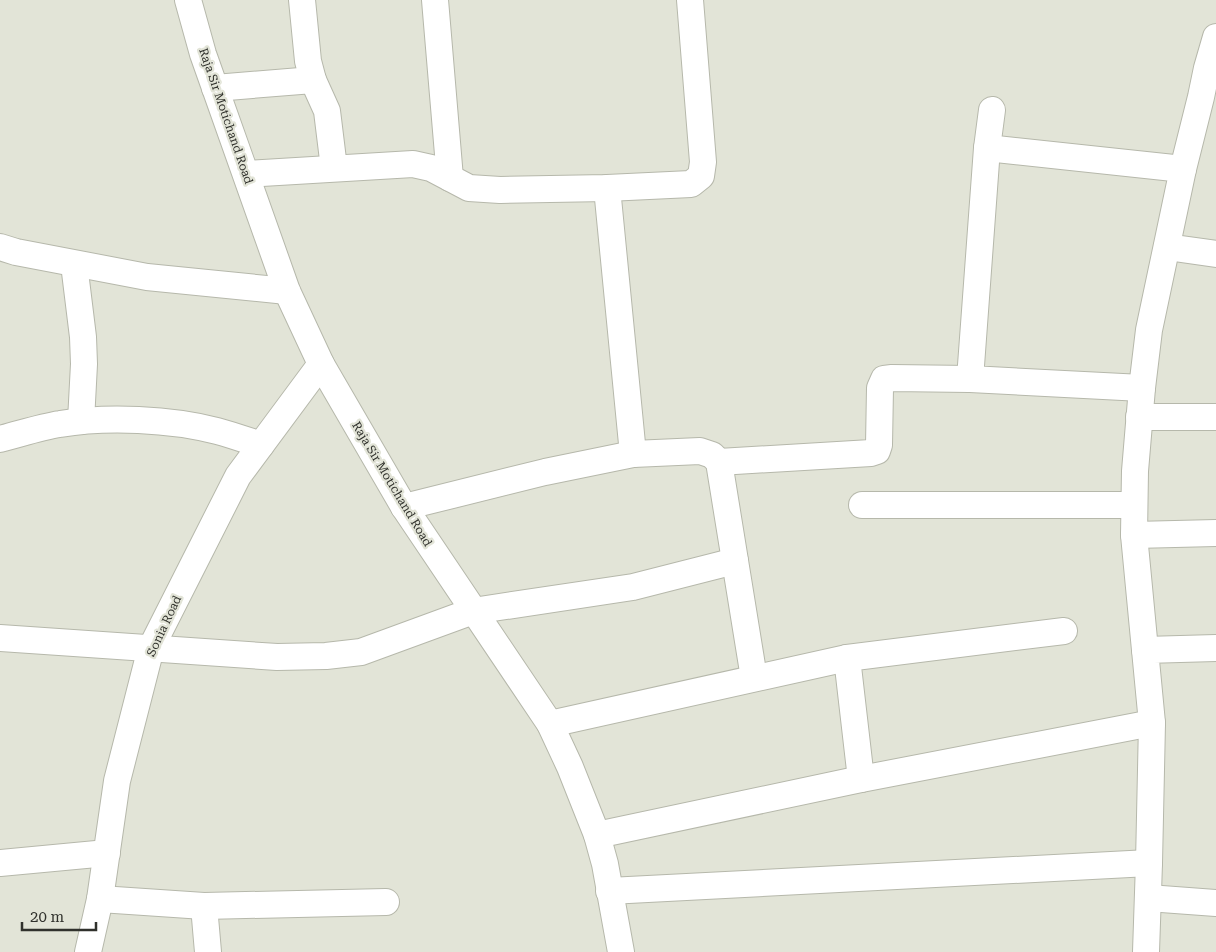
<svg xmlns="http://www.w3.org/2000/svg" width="1216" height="952" viewBox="0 0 1216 952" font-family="'Roboto Serif',serif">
<rect width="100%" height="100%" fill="#e2e4d7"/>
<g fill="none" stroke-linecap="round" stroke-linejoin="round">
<g stroke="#b6b8ab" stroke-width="28">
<g id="minor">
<path d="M188 0 203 54 287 291 321 364 404 507 550 724 570 767 597 835 605 864 621 952"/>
<path d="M302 0 308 61 313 80 327 111 334 168"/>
<path d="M435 0 450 178"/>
<path d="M215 88 313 80"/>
<path d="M992 110 987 148 970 379 1142 388"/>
<path d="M987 148 1183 169"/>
<path d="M247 174 413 164 431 168 469 188 500 190 607 188 691 184 701 176 703 162 690 0"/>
<path d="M607 188 633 454"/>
<path d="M0 247 16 252 147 277 287 291"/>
<path d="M1167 247 1216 254"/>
<path d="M74 264 83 337 84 364 81 421"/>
<path d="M1139 417H1216"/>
<path d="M0 439C20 434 40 427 60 424 106 416 171 419 217 431 232 435 246 440 261 445"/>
<path d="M719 462 871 453 877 451 879 445 880 388 884 379 892 378 970 379"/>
<path d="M862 505H1134"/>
<path d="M404 507 545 472 633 454 700 451 712 455 719 462 754 678"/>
<path d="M1134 535 1216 533"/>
<path d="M0 638 277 657 326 656 361 652 473 611 633 587 735 561"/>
<path d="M1145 650 1134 535 1135 471 1142 388 1149 330 1183 169 1201 97 1207 68 1216 37"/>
<path d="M550 724 847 658"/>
<path d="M861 779 847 658 1064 631"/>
<path d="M597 835 861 779 1152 723"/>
<path d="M0 863 107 853"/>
<path d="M609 891 1149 863"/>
<path d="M1148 898 1216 903"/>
<path d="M100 899 204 906 386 902"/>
<path d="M204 906 208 952"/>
<path d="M88 952 100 899 117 781 151 648 238 476 321 364"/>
<path d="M1146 952 1149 863 1152 723 1145 650 1216 648"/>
</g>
</g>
<use href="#minor" stroke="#fff" stroke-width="26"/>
</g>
<g text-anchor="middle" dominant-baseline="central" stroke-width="4.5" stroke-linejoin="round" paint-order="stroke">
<g font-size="12" fill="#30312c" stroke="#e2e4d7">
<text transform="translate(226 116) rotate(71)">Raja Sir Motichand Road</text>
<text transform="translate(392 484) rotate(59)">Raja Sir Motichand Road</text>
<text transform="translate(164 626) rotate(-65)">Sonia Road</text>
</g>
</g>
<path d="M22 922v8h74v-8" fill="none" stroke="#30312c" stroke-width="2.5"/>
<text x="30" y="922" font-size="15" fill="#30312c" stroke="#e2e4d7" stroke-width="4" paint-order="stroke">20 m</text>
</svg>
